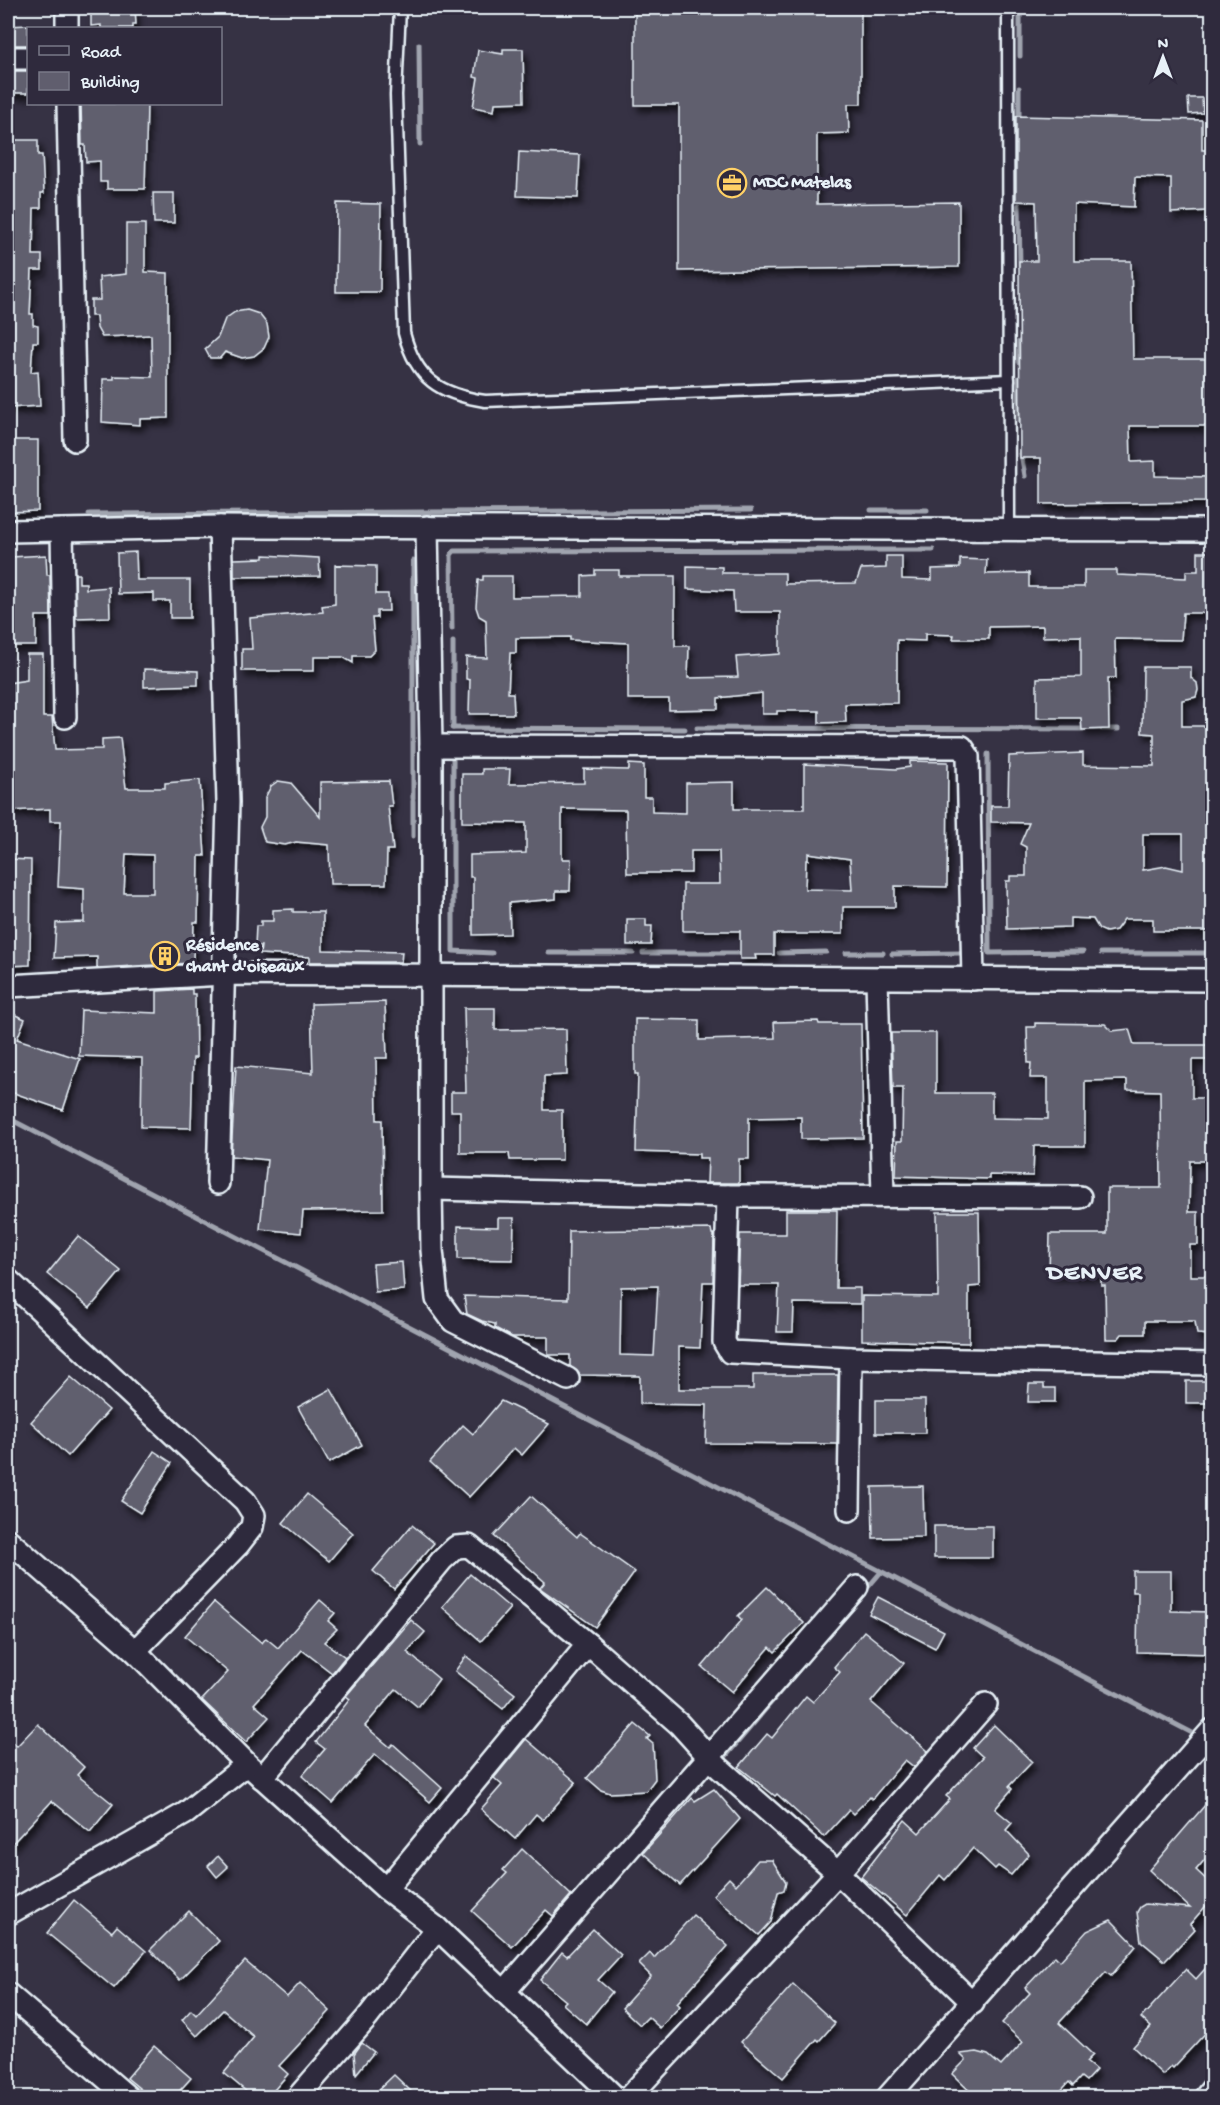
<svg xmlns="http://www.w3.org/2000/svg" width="1220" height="2105" viewBox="0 0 1220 2105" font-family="'Gochi Hand',sans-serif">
<defs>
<filter id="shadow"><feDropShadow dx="3.5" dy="6" stdDeviation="3" flood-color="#0009"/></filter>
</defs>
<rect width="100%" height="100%" fill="#363244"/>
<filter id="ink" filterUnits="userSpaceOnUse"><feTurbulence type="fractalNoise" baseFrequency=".0167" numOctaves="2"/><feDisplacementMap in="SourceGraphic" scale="12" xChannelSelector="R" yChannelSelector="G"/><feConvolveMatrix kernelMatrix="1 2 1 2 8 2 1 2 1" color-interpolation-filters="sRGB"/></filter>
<g filter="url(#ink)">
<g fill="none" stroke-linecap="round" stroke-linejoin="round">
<g stroke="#a0a4af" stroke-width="5">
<path d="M419 44 420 144"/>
<path d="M8 47H10"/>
<path d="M1020 56V8"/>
<path d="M1019 121V88"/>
<path d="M1019 205 1020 266"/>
<path d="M1019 362V342"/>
<path d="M1019 378 1020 421"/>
<path d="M1021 453 1025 476"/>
<path d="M871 510H927"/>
<path d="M89 514 751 510"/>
<path d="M413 560V798"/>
<path d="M452 629 451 555 454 551 933 550"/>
<path d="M453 642V728"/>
<path d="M452 728 685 729"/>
<path d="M697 728 1086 729"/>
<path d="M1102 729H1118"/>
<path d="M988 754 989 953 1083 952"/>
<path d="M453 755V951L492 953"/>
<path d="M413 801V836"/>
<path d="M549 953H633"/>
<path d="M643 953H737"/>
<path d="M779 953 826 952"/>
<path d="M846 953H883"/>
<path d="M1101 953H1212"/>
<path d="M892 954 961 953"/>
<path d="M8 1118 1200 1737"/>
<path d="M864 1592 881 1572"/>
<path d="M721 1762 808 1659"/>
</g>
</g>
<g fill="#605e6e" stroke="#e8f1f8" stroke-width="1.5" fill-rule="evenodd" filter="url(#shadow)">
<path d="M91 8H135L136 24H133V28H101V25L91 26Z"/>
<path d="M635 8H861V104H848L849 133 817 134V204L959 202V267L679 271V105H635Z"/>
<path d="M28 25V45H8V26Z"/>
<path d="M503 49H523L524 102 495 103 494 111 473 107 478 78 474 77 478 50 503 54Z"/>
<rect x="8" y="71" width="20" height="22"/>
<path d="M1188 98H1202L1203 113 1189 114Z"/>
<path d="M81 104H147L145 189H107V182H100V161L86 162 85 145H82Z"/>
<path d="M1016 116 1202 120V150H1209V158H1212V190H1207V211L1171 213V178L1135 177 1134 207 1074 204V261H1131L1133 359H1212V426H1130L1131 462 1155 461V476L1212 477V502L1041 504V458H1020L1019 261H1037L1036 202 1016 201Z"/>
<path d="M8 140H38V155H42L44 193H41V208H34L33 255H42V270H32L30 314H33V325L38 326V342H33L31 372 38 371 40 406 8 408Z"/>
<path d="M519 152 580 155 578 198 517 196Z"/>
<path d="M153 193H174V223H154Z"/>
<path d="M337 203 381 204 380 292H336Z"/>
<path d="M126 224H145V272L168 273V418L140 419V425L102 422 103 379H114V376L152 377 151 335 102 337 97 328 96 316H91V300H100L99 277 126 274Z"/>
<path d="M247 310 259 314 267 324 269 337 264 348 254 356 242 358 225 352 220 358H210L205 349 218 337 225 319 235 312Z"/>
<path d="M8 440H38V511L8 512Z"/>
<path d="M136 552 137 580H190V618H170V601H154V593L118 594 117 553Z"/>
<path d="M1198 552H1212V613H1183L1181 640 1115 639 1116 678H1108L1109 729 1082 730 1081 718H1037V678L1081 677V636L1043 637V626L989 627V639H953L954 635 925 634V641L897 640V703L845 704 846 722 819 723V711H777V714H762V693L718 698V709L669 710V699H628V643L570 640V637L516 638V653H510L508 693H513L514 714H469L470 680 466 679V657L487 658 486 620 479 616 476 607 478 580H483V576H512V597L582 596V576L595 575V570H619V576H675V646H689L688 678 738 677 736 657 780 654V612H734L733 591 687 589V566L722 567V573H785V584L856 583 861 569 886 568V556H902V579L932 580V569L960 568V559L987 560 986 574 1029 573V587H1084V570H1117V575L1186 578V571H1198Z"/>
<path d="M46 555 47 575H50L51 616H36V646H8V619H15L11 557Z"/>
<path d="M264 555 319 558 320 576 234 577V559L264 558Z"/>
<path d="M335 565 376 566V594H388L389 611H377V618H372L375 650 369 656H353V663L343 657H314V671H242V649H252L250 618 323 612 322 606 335 604Z"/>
<path d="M75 574H79V583H86V589L109 587 110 617 76 618Z"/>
<path d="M27 654H43V717H52L55 750 102 749V739L120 738 126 788H165V783L200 780 205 856H199L198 922H194L193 963 97 968V957L54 958 56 923 84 922V889L58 887 61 821H50V809L8 811V683L27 680ZM126 854 153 855V893H124Z"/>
<path d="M1143 667H1191V678L1197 683 1198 690 1196 697 1182 700V726H1212V931H1153V919H1124L1116 930 1106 932 1099 929 1093 919 1070 918V927L1007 929 1006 881H1010V876H1026V847L1020 844 1029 823 991 822V806H1008L1009 756 1083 753V765L1154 766V734L1142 733ZM1143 834H1183V870L1166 866 1143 870Z"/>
<path d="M144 669 198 671V685L144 687Z"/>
<path d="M910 761 948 762 947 887 895 886V907H843V934H774V955H755L756 959H740V931H683V884H720L719 851H691V873H627L626 810 562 809V859H571L570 891H556V899L509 903 510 934 473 935V877H470V855L526 853V823L462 822V774H482V769H510L509 784 584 783V769L629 770V764L644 765V797H652V812L686 813V783L734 782V809H804V764L896 769 910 767ZM808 853 850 859 852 890 805 889 806 860H808Z"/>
<path d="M278 781 291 783 320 817V782L389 781 392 806H388L393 850H387L386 884H330L329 845 296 842 285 845 265 842 260 827 265 817V798L271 786Z"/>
<path d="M8 859 31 860 30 965 8 966Z"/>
<path d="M293 909V912H323V950L402 952 401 962H310V957L260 954 261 946H255L256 926H261V921H273V910Z"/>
<path d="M627 919H646V926H652L651 945H627Z"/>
<path d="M192 989V994H195L196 1058H193L191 1128 141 1127 142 1058 79 1056 81 1010 157 1013V991Z"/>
<path d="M385 1002 387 1058H376L377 1120H382L383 1210 303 1211 301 1233 260 1229 267 1160 231 1156 236 1066 313 1073 311 1004Z"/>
<path d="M464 1008H495V1030L566 1029 567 1075 544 1076V1110H562V1160H510L509 1153H460V1111H451V1092H466Z"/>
<path d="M8 1012 25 1019 17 1039 80 1059 63 1110 8 1091Z"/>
<path d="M635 1019 699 1020V1040L775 1038 774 1022 818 1021 819 1024H861L863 1138 801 1139V1117L749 1118V1159H739V1183H707L708 1158H699V1154L636 1152 638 1074H635Z"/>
<path d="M1035 1023 1105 1024 1112 1031 1129 1029 1134 1045H1212V1060H1192V1098H1212V1161H1190L1189 1212H1198V1245H1190V1276H1212V1335L1197 1334 1195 1321H1145V1334H1122L1118 1339H1106L1105 1285H1101V1274H1049L1050 1234H1107V1188H1161L1160 1091 1127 1090V1080L1085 1081V1146H1034L1033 1176 989 1175V1179L896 1176 897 1141H902L903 1088H893L891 1033H936V1093H992V1118L1048 1119V1078H1030L1031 1063H1028L1027 1027H1035Z"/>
<path d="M786 1210H837L836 1288H860V1304L794 1303 793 1332H777L779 1285H738L740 1234H786Z"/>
<path d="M937 1212H979L980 1286 969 1287V1343L862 1340V1296L938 1297Z"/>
<path d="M498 1218H514L513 1260 458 1259V1226L498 1227Z"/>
<path d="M711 1229 712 1234H714L713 1282H703L700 1348 679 1347V1389H753V1375H838L837 1444 706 1443 707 1405 640 1404V1376L580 1375 570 1366V1355H548V1337H512L495 1328V1324L482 1321 467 1314 464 1296 568 1299 569 1231ZM658 1286 654 1356 620 1355 621 1287Z"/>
<path d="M78 1236 121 1271 90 1308 47 1274Z"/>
<path d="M402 1262 404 1290 375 1292 373 1264Z"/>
<path d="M71 1377 109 1410 68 1456 31 1422Z"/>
<rect x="1186" y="1381" width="26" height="22"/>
<path d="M1029 1384H1044V1388H1055V1402H1028Z"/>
<path d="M331 1389 362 1445 329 1463 298 1407Z"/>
<rect x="876" y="1400" width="49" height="33"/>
<path d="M501 1401 549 1424 522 1455 514 1448 469 1497 430 1462 463 1425 473 1434Z"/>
<path d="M154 1451 172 1463 140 1513 121 1501Z"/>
<path d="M923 1486 924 1537 873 1538 872 1487Z"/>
<path d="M307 1494 353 1533 329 1561 283 1523Z"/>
<path d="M531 1496 577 1537 580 1533 635 1572 595 1627 540 1588 545 1582 494 1536Z"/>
<path d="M412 1525 434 1543 394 1589 373 1571Z"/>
<rect x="934" y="1526" width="59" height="32"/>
<path d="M1133 1571H1171V1611L1212 1612V1654L1137 1652 1138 1592H1133Z"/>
<path d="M470 1574 510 1608 481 1641 442 1607Z"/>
<path d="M767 1587 804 1623 775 1652 770 1647 732 1692 702 1667 742 1620 738 1616Z"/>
<path d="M878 1597 944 1631 935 1648 869 1614Z"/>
<path d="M320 1600 335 1613 328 1621 337 1629 324 1642 345 1657 332 1673 302 1650 254 1704 269 1717 246 1742 202 1700 228 1672 185 1636 214 1602 262 1643 266 1638 278 1648Z"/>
<path d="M411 1620 425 1632 407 1652 439 1679 418 1707 396 1689 365 1726 390 1747 393 1744 442 1788 430 1802 375 1754 333 1803 302 1776 325 1749 316 1742 350 1699 346 1696Z"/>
<path d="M864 1631 904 1663 871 1702 928 1751 914 1767 905 1760 872 1799 870 1797 853 1814 849 1810 824 1837 777 1794 775 1796 739 1767 767 1734 772 1738 806 1696 813 1702 840 1672 834 1667Z"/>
<path d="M466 1656 515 1694 503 1709 455 1671Z"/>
<path d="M38 1724 84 1767 77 1775 113 1804 90 1832 52 1801 8 1848V1739L17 1746Z"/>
<path d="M635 1724 650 1736 647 1739 653 1744 655 1779 646 1791 610 1793 601 1790 587 1778Z"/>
<path d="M994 1725 1032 1762 1009 1786 1012 1789 995 1809 1012 1823 1006 1830 1029 1854 1011 1875 998 1866 995 1869 973 1848 945 1880 940 1875 907 1915 861 1877 905 1820 919 1833 950 1799 946 1796 983 1757 973 1748Z"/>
<path d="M526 1739 576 1782 543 1820 536 1814 515 1839 481 1809 502 1785 494 1778Z"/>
<path d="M714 1789 740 1819 680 1885 643 1853 692 1798 695 1801Z"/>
<path d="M1212 1797V1851L1196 1870 1212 1885V1899L1190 1924 1195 1929 1165 1961 1141 1941 1137 1912 1140 1907 1145 1904 1190 1908 1149 1870Z"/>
<path d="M522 1849 571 1895 553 1916 546 1910 512 1947 472 1911 507 1873 503 1870Z"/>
<path d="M218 1856 228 1867 217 1877 208 1866Z"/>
<path d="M758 1860H772L786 1882 784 1890 778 1892 771 1922 759 1935 713 1895 729 1878 736 1885Z"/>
<path d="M74 1900 112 1932 117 1926 146 1951 114 1988 47 1933Z"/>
<path d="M189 1911 219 1941 180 1980 150 1950Z"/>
<path d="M693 1915 728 1946 677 2003 680 2006 660 2028 648 2017 640 2025 622 2008 651 1976 639 1964 650 1953 654 1958Z"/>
<path d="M1111 1920 1136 1946 1111 1976 1106 1972 1059 2023 1093 2055 1086 2062 1096 2070 1086 2081 1081 2077 1073 2086 1069 2082 1055 2097H976L952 2074 966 2060 960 2054 977 2052 988 2055 1001 2066 1023 2042 1002 2023 1030 1993 1025 1988 1055 1956 1060 1961 1087 1931Z"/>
<path d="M593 1929 621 1955 598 1980 612 1992 586 2024 563 2004 566 2001 540 1980 562 1952 567 1956Z"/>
<path d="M245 1961 287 1997 300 1983 330 2011 279 2066 288 2074 268 2097H253L224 2073 254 2037 223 2010 197 2036 182 2020 191 2010 196 2015Z"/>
<path d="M1212 1961V2026L1173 2068 1171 2066 1163 2075 1133 2047 1151 2027 1141 2018 1186 1969 1196 1979Z"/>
<path d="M793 1984 835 2023 819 2041 817 2039 783 2078 741 2042Z"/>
<path d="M362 2043 374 2052 356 2074 354 2054Z"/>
<path d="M154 2046 191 2078 174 2097H150L127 2078Z"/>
<path d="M394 2075 417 2097H371Z"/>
</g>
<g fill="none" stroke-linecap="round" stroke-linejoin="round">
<g stroke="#e8f1f8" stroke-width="15">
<g id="lane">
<path d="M400 8 396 95 404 333C416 379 439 394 485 401L1009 380"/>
<path d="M1008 8 1009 530"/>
</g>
</g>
<g stroke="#e8f1f8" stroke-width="26">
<g id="street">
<path d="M67 8V28"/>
<path d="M8 58H28"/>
<path d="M68 104 75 440"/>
<path d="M427 527 431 746V1189L432 1250 437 1299 453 1321 568 1379"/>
<path d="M62 530 65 717"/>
<path d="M8 531 220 527 1212 530"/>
<path d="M431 746 962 747 968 756 973 979"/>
<path d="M877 979 883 1196"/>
<path d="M8 986 224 974 1212 980"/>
<path d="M218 1183 228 802 220 527"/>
<path d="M431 1189 728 1196 1080 1197"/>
<path d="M728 1196 724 1342 730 1352 851 1358 1212 1364"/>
<path d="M8 1280 245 1501 254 1515 252 1527 238 1545 135 1651"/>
<path d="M849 1510 851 1358"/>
<path d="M8 1540 135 1651 247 1764 386 1889 437 1928 616 2098"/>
<path d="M262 1778 442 1560 456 1547 469 1546 588 1644 679 1724 717 1766 838 1873 973 2003"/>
<path d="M386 1889 588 1644"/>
<path d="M8 1914 186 1813 247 1764"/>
<path d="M504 1992 857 1587"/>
<path d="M8 1994 129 2098"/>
<path d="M297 2098 367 2018 437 1928"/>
<path d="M628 2098 838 1873 986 1704"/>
<path d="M887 2098 1212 1730"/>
<path d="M1205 2098 1212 2089"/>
</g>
</g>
<use href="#lane" stroke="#2f2a3d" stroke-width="10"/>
<use href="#street" stroke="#2f2a3d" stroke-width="21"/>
</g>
</g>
<defs>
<g id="office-ring" transform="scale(1.5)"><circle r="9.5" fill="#2f2a3d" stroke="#ffd166" stroke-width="1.5"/><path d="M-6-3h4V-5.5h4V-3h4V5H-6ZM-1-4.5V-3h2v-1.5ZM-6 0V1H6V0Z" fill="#ffd166"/></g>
<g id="building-ring" transform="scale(1.5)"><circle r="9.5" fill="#2f2a3d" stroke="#ffd166" stroke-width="1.5"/><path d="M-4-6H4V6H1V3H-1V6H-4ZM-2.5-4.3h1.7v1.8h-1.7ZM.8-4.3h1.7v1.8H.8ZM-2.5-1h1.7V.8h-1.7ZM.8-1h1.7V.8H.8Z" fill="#ffd166"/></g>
</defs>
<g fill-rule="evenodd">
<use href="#office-ring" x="732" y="183"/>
<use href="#building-ring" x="165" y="956"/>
</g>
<g text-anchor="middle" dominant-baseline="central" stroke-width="6" stroke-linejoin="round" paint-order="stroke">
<g font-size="18" font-weight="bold" fill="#e8f1f8" stroke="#2f2a3d" text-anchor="start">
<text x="753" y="183">MDC Matelas</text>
<text x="186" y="946">Résidence<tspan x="186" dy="21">chant d'oiseaux</tspan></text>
</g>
<g font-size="24" font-weight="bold" letter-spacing="1.5" fill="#e8f1f8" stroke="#2f2a3d">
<text x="1095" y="1274">DENVER</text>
</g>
</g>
<rect width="1220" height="2105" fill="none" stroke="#2f2a3d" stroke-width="30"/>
<rect x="15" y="15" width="1190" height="2075" fill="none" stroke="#e8f1f8" stroke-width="2" filter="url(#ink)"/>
<rect x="27" y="27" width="195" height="78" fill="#2f2a3d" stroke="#797a88" stroke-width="1.5"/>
<rect x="39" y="46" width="30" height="9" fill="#2f2a3d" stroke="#797a88" stroke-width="1.5"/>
<text x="81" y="57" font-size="18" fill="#e8f1f8">Road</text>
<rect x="39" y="72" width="30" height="18" fill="#605e6e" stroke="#797a88" stroke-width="1.5"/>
<text x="81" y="87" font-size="18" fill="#e8f1f8">Building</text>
<g transform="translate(1163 57)" stroke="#2f2a3d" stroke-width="4.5" paint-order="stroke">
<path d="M0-4.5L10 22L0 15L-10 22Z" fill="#e8f1f8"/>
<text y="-9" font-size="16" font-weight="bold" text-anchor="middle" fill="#e8f1f8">N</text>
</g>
</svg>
